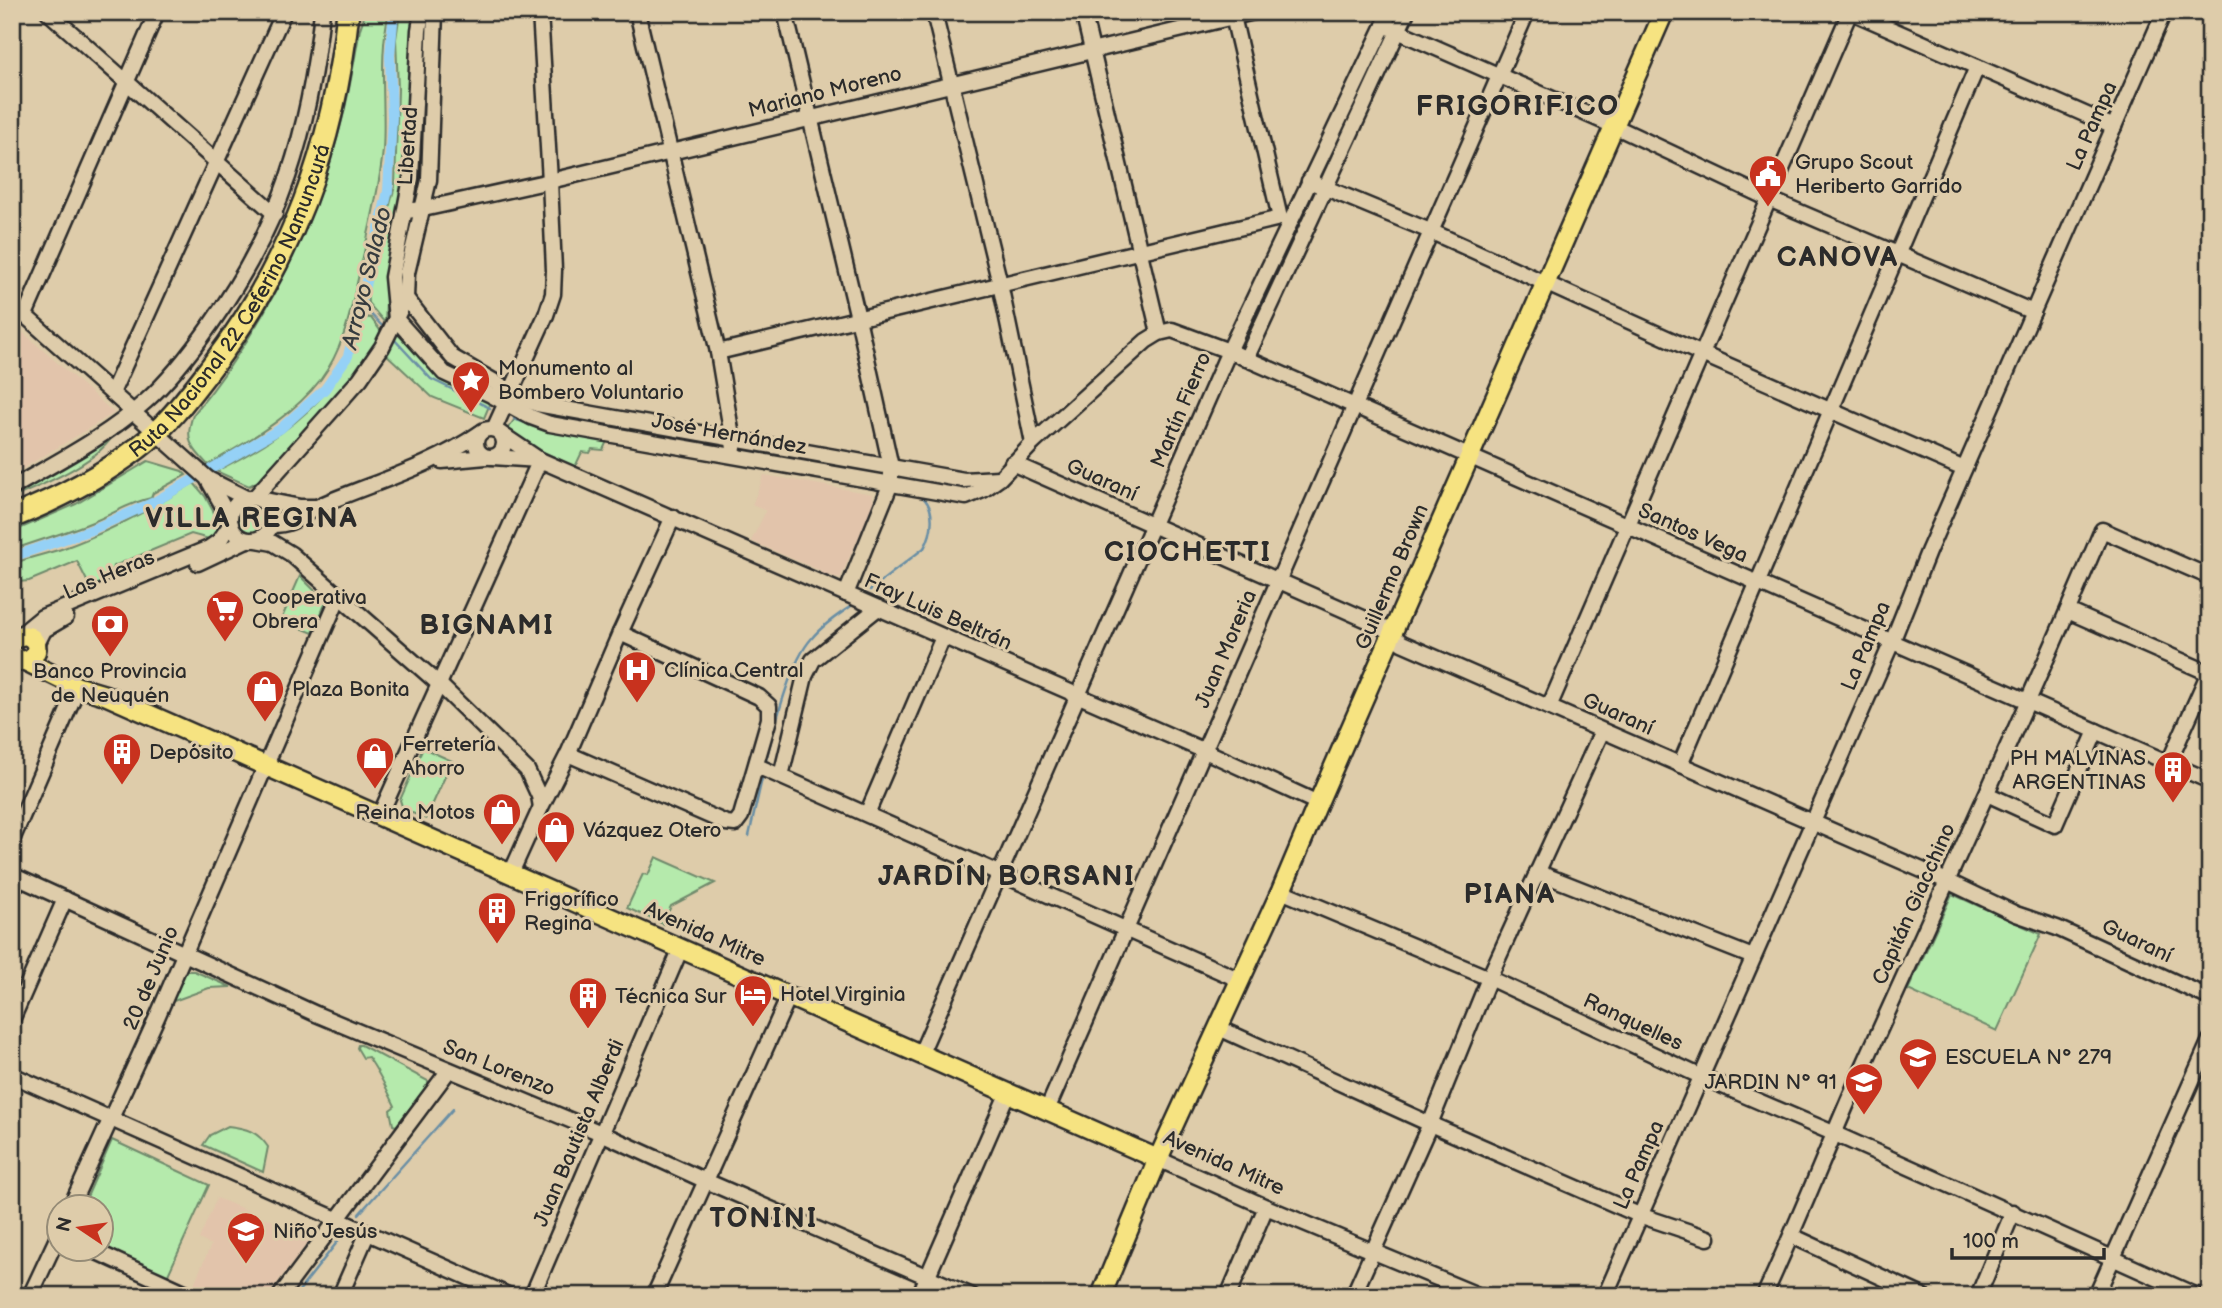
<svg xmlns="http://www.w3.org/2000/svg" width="2222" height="1308" viewBox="0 0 2222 1308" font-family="'Balsamiq Sans',sans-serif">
<rect width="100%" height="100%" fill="#deccaa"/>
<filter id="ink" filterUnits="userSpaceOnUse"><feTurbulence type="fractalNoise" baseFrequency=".0143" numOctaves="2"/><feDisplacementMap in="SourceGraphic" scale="14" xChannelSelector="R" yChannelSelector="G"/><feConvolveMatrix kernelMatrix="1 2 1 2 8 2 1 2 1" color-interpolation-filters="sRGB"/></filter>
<g filter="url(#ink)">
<g fill="#e2c4ab">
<path d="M12 323 114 413 12 475Z"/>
<path d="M764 475 872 494 874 502 840 579 829 575 828 577 821 574V571L751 541 766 511 752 505Z"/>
<path d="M217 1198 312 1237 267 1296H215L193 1286 211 1245 199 1239Z"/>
</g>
<g fill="#b5eaac" stroke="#708a6c" stroke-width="2">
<path d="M368 12H389C378 57 386 104 383 150 379 190 369 230 360 270 351 308 345 347 321 379 291 418 249 440 208 465 191 447 184 440 193 415 261 333 313 231 340 128 349 96 354 62 360 29L364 17Z"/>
<path d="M400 12H411L414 22 406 177 388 259 385 323 368 303 367 289 395 186 398 89 396 39Z"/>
<path d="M363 317 371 318 382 333 371 357 264 478 249 486 216 471C283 438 346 394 363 317Z"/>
<path d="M397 334 488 401 489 406 484 418 432 397 385 353 393 335Z"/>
<path d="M540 410 727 443 726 449 538 417Z"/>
<path d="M515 419 540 429 607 441 603 450 592 449 590 453 582 452 575 467 510 436 508 428Z"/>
<path d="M115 432C100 462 42 485 12 498V491Z"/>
<path d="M148 461 182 471 186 475 153 493 151 498C128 503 117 512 95 521 68 532 40 540 12 550V532L76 504Z"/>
<path d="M194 483 205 496 218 520V527L212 538 209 539 191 534 114 566 108 580 90 587 77 561 29 581 18 582V578L12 579V564C29 557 47 554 64 548 109 532 153 508 194 483Z"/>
<circle cx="251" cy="518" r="15"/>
<path d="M300 576 326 602 313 633 281 620Z"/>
<path d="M423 748 452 761 426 819 403 809 400 800Z"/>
<path d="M656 857 715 883 671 906 663 924 627 908 643 874 648 875Z"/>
<path d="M1952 894 2041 934 1997 1031 1908 990Z"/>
<path d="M187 971H194L231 987 209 988 171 1002 182 975Z"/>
<path d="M358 1045H361L428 1081V1085L396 1126 393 1125 390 1110 395 1106C387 1089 379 1072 368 1057L363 1058 357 1048Z"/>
<path d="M228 1126C247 1128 258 1132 268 1147L263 1172 203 1145 210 1135Z"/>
<path d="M112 1140 209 1185 167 1277 102 1247V1206H83Z"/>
</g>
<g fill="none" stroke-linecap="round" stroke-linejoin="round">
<g stroke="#6b8fa5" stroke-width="2.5">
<path d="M362 305 386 330"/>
<path d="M393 338 431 379 490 408"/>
<path d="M514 419 547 430"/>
<path d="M870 590 924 548C933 533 937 505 919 495"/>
<path d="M765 764C774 730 789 663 812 638 823 624 840 614 854 604"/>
<path d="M749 836 763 774"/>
<path d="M359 1214 453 1109"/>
<path d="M295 1296 338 1241"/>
</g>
<path stroke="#95d1f6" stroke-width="10" d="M12 557 91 530 154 502 280 429 325 389 348 356 388 191 392 118 390 55 394 12"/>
<g stroke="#2b2b2b" stroke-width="19">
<g id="minor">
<path d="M48 12 275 214"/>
<path d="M637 12 718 352 734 448"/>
<path d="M785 12 858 318 891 467V483L846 594"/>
<path d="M1083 12 1159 333"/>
<path d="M1232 12 1280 218"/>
<path d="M1852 12 2114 127"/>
<path d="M935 17 1000 284 1033 443"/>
<path d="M1384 25 1614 126 1769 199 2033 312"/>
<path d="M1309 181 1430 231 1702 354 1964 469"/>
<path d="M406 211 423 209 550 181 1254 12"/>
<path d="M406 298 452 357 526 400 537 404 964 480 998 478"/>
<path d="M12 304 207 478 230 519"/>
<path d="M25 315 157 12"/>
<path d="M396 319 444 373 491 395 531 417 550 424 966 497 983 490 1000 478 1033 443 1146 341 1159 333 1172 330 1229 351 2210 781"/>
<path d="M396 319 392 277 411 178 419 30 422 12"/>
<path d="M718 352 1280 218"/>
<path d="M1246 359 1406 14"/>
<path d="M112 393 284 12"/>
<circle cx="490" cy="443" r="14"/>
<path d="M494 429 546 315 553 294 554 270 550 181 540 12"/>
<path d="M500 433 540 460 1205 751 1318 803"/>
<path d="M493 457 539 460"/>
<path d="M442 461 486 457"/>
<path d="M1012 463 1381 626 1402 643 1947 881 2016 914 2057 928 2210 998"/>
<path d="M208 479 246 498"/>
<path d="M12 488C58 461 106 437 146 401 171 379 192 351 211 324 282 224 309 133 322 12"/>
<circle cx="251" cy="519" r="21"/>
<path d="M254 498 360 379 382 347 406 298 407 273 429 180 435 12"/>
<path d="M260 499 300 507H317"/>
<path d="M272 525C295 525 302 514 321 505 375 482 431 467 480 433"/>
<path d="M257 540 273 543 291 554 439 684 527 770 539 796 541 807"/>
<path d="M198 563 247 540"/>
<path d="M2068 611 2209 673"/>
<path d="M20 635 42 617 209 548 219 541 231 524"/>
<path d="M36 646 44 630 66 617"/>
<path d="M1549 707 1850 12"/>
<path d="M568 754 726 823 735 824 741 816 769 719V706L759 697 620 633"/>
<path d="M2169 762 2210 670"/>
<path d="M1680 765 1977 67"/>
<path d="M757 766 1240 980"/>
<path d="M781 776 805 676 813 660 878 608"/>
<path d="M1987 794 2055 825 2096 731"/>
<path d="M867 814 943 637"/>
<path d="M380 815 540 460"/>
<path d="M12 840 78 687"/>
<path d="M1537 872 1753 957"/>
<path d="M511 873 541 807 568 754 620 633 673 517"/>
<path d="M12 875 316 1014 601 1133 706 1181 972 1296"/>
<path d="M1281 891 1489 978 1702 1077 1833 1133 2197 1296"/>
<path d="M12 1020 65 899"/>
<path d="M1219 1028 1430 1124 1639 1215 1708 1238"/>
<path d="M921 1053 1229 351 1387 19"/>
<path d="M12 1075 510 1296"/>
<path d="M1047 1110 1527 12"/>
<path d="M1158 1159 1266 1207 1480 1296"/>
<path d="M71 1206 158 1015 339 596"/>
<path d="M1792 1236 1923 1296"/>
<path d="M88 1248 193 1296"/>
<path d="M30 1296 60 1232"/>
<path d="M280 1296 449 1070"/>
<path d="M340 1296 368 1232"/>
<path d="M532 1296 681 948"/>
<path d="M654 1296 789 996"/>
<path d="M919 1296 1008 1092"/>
<path d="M1228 1296 1266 1207"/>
<path d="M1353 1296 1430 1124 1489 978 1602 731"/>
<path d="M1605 1296 1892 642 1928 552 2164 12"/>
<path d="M1764 1296C1799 1221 1829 1143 1863 1067 1943 889 2026 711 2102 530L2210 577"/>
<path d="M1978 1296 2013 1212"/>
<path d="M2096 1296 2210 1040"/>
<path d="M2207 1296 2210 1289"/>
</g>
</g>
<g stroke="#2b2b2b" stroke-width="23">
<g id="major">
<path d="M12 641C33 622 50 658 21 661L12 655"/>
<path d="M25 661 78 687 105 695 1158 1159"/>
<path d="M1101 1296 1158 1159 1281 891 1318 803 1664 12"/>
</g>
</g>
<g stroke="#2b2b2b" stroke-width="26">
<g id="highway">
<path id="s1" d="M12 517C57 499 99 478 138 448 166 427 188 397 209 370 292 262 334 147 348 12"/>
</g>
</g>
<use href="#minor" stroke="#deccaa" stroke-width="14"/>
<use href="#major" stroke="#f6e381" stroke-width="18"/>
<use href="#highway" stroke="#f6e381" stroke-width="21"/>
</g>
</g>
<defs>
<g id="civic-pin" transform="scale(2.0125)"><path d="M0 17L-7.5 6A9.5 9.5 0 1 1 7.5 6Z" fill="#c8321e" stroke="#deccaa"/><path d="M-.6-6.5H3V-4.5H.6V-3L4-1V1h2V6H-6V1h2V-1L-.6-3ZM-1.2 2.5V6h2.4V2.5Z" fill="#fff"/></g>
<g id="sight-pin" transform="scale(2.0125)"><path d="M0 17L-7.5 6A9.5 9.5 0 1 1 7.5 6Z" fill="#c8321e" stroke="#deccaa"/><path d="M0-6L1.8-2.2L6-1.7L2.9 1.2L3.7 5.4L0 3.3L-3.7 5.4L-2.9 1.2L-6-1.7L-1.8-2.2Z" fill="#fff"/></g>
<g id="supermarket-pin" transform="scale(2.0125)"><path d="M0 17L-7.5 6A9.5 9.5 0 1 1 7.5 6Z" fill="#c8321e" stroke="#deccaa"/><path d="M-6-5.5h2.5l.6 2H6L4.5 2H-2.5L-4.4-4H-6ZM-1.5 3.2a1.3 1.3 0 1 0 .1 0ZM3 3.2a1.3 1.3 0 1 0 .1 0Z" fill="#fff"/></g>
<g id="bank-pin" transform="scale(2.0125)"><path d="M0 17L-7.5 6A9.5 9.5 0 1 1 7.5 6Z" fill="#c8321e" stroke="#deccaa"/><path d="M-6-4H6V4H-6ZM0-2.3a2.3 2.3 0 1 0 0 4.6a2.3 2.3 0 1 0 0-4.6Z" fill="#fff"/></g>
<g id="hospital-pin" transform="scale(2.0125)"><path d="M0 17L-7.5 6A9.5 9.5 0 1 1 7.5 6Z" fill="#c8321e" stroke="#deccaa"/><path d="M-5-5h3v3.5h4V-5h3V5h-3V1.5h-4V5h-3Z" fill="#fff"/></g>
<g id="shop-pin" transform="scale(2.0125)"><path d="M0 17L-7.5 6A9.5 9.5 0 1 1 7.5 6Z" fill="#c8321e" stroke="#deccaa"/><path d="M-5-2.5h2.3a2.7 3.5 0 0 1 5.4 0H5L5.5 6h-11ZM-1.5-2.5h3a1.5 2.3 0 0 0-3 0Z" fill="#fff"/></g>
<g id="building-pin" transform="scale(2.0125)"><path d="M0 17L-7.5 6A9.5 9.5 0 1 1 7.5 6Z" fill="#c8321e" stroke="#deccaa"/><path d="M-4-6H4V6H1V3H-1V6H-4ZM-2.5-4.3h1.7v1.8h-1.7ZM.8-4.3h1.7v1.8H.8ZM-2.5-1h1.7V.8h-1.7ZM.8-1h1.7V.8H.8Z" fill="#fff"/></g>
<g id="hotel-pin" transform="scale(2.0125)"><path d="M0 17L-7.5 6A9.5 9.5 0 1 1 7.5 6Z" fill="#c8321e" stroke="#deccaa"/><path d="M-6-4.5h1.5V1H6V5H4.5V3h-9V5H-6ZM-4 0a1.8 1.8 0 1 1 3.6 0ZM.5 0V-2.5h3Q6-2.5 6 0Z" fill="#fff"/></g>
<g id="school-pin" transform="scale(2.0125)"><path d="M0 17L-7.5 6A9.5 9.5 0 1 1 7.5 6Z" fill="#c8321e" stroke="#deccaa"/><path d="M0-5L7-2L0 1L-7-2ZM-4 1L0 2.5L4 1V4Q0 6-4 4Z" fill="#fff"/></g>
</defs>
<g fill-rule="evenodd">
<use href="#civic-pin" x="1768" y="174"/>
<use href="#sight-pin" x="471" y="380"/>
<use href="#supermarket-pin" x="225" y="609"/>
<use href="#bank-pin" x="110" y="624"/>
<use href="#hospital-pin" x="637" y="670"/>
<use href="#shop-pin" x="265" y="689"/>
<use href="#building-pin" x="122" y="752"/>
<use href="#shop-pin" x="375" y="756"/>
<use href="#building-pin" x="2173" y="770"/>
<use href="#shop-pin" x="502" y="812"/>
<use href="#shop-pin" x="556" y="830"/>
<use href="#building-pin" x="497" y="911"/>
<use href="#hotel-pin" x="753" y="994"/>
<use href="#building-pin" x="588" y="996"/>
<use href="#school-pin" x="1918" y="1057"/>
<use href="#school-pin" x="1864" y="1082"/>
<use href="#school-pin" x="246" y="1231"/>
</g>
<g text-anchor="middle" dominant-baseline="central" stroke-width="6" stroke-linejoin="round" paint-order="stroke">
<g font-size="21" fill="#2b2b2b" stroke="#deccaa">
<text transform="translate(825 92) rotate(-14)">Mariano Moreno</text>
<text transform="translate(2092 126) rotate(-66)">La Pampa</text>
<text transform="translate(408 146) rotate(-86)">Libertad</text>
<text stroke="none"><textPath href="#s1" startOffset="320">Ruta Nacional 22 Ceferino Namuncurá</textPath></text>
<text transform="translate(1181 410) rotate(-67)">Martín Fierro</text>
<text transform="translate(729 434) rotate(10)">José Hernández</text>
<text transform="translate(1102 480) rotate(24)">Guaraní</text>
<text transform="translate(1693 533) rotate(24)">Santos Vega</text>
<text transform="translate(109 575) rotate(-23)">Las Heras</text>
<text transform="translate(1392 577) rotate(-67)">Guillermo Brown</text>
<text transform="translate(938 612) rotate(24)">Fray Luis Beltrán</text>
<text transform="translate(1866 646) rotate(-67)">La Pampa</text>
<text transform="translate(1226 649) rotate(-67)">Juan Moreria</text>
<text transform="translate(1618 714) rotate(24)">Guaraní</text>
<text transform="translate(1914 904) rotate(-66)">Capitán Giacchino</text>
<text transform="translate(705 934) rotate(24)">Avenida Mitre</text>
<text transform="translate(2137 941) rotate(25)">Guaraní</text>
<text transform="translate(151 978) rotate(-67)">20 de Junio</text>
<text transform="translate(1633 1022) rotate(25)">Ranquelles</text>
<text transform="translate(499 1068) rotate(22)">San Lorenzo</text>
<text transform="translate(579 1133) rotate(-67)">Juan Bautista Alberdi</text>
<text transform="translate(1224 1163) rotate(24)">Avenida Mitre</text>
<text transform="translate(1639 1165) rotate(-66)">La Pampa</text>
</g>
<g font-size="21" fill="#2b2b2b" stroke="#deccaa" text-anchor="start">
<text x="1795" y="162">Grupo Scout<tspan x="1795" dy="24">Heriberto Garrido</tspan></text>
<text x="498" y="368">Monumento al<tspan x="498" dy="24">Bombero Voluntario</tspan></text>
<text x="252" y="597">Cooperativa<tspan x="252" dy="24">Obrera</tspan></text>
<text x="664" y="670">Clínica Central</text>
<text x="110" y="671" text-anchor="middle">Banco Provincia<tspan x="110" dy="24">de Neuquén</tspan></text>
<text x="292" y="689">Plaza Bonita</text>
<text x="402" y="744">Ferretería<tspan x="402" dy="24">Ahorro</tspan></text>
<text x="149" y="752">Depósito</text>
<text x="2146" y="758" text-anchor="end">PH MALVINAS<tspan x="2146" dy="24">ARGENTINAS</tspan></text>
<text x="475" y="812" text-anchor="end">Reina Motos</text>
<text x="583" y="830">Vázquez Otero</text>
<text x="524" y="899">Frigorífico<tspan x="524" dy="24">Regina</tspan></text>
<text x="780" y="994">Hotel Virginia</text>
<text x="615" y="996">Técnica Sur</text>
<text x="1945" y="1057">ESCUELA N° 279</text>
<text x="1837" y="1082" text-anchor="end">JARDIN N° 91</text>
<text x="273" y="1231">Niño Jesús</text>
</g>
<g font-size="23" font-style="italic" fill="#363c3f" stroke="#deccaa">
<text transform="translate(367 278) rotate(-76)">Arroyo Salado</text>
</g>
<g font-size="28" font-weight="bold" letter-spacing="2" fill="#2b2b2b" stroke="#deccaa">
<text x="1518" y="106">FRIGORIFICO</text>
<text x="1838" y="257">CANOVA</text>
<text x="252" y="518">VILLA REGINA</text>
<text x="1188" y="552">CIOCHETTI</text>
<text x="487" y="625">BIGNAMI</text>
<text x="1007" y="876">JARDÍN BORSANI</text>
<text x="1510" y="894">PIANA</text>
<text x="764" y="1218">TONINI</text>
</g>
</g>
<rect width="2222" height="1308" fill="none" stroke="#deccaa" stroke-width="42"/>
<rect x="21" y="21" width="2180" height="1266" fill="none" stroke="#2b2b2b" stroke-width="2.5" filter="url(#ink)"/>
<g transform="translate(80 1228) rotate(283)"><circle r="33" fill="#deccaa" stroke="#968c77" stroke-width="2"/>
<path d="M0-5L12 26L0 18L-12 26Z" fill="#c8321e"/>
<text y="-10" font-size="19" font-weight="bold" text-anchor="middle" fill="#2b2b2b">N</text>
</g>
<path d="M1952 1248v10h152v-10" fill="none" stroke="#2b2b2b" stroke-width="3.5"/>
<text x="1963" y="1248" font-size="21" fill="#2b2b2b" stroke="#deccaa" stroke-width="5" paint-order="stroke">100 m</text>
</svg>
